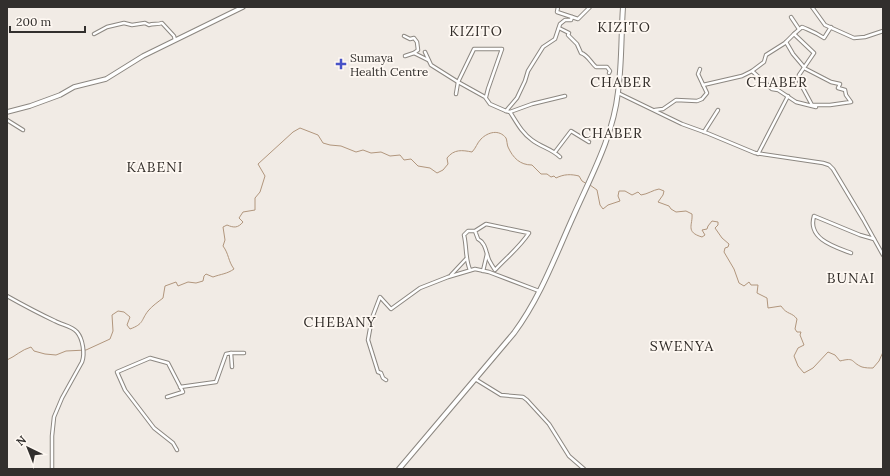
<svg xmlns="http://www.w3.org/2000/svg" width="890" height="476" viewBox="0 0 890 476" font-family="Lora,serif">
<rect width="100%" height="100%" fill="#f1ebe5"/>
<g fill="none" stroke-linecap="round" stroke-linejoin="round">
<g stroke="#b1967d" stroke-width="1">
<path d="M590 185 597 190 600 205 603 209 608 205 620 201 618 196 619 191H625L632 195 638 192 641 195C648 194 653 190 659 189L664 191 663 195 658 202 669 206 671 209 676 212 686 211 692 214C693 225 685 232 702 237L705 235 702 230 707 229 708 226 712 221 718 222V225L715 228 722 238 729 244 728 247 725 248 724 252 734 269 739 283 744 286 749 282 751 285H758L757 293 767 298 768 308 781 306C787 315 792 312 797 319L795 329 797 332H801L800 335 804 345 798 348 794 356 798 366 804 373 813 368 828 352 835 355 840 361C856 357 850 362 862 367 866 368 869 368 873 368L879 361 883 352"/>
<path d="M7 360C16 356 21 350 31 347L34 351 45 354 56 355 66 351 86 350 110 339 113 331 112 315 118 311 124 312 130 317 127 325 130 329C144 324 141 320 148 311 152 306 158 302 163 298L165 286 176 282 178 286 188 282 196 283 203 281 204 276 206 274 213 277C221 274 227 274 234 269 228 261 229 254 223 246L225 240 223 227 227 225C234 228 238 228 243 222L239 218 243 212 255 210V198L260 192 265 176 258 164 293 132 300 128 318 135 323 143 330 145 341 146 356 152 363 150 371 153 381 152 390 156 400 155 404 160 411 159 418 166 430 168 437 173 443 170 448 164 447 158C454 149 462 150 472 152 476 148 477 143 481 139 488 132 499 129 506 138 507 140 507 145 508 147 513 158 520 165 532 165L541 174H547L551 177 554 176 556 178C564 174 571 174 579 176L582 181 587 184"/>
</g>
<g stroke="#8c8781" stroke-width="4.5">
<g id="street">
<path d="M558 7 557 12 578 19 590 7"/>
<path d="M812 7 825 25 854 38 865 37 883 31"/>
<path d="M791 17 799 29"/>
<path d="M559 28 569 33 568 35 577 44 581 53C588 55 591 63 596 67H607L610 71 609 73"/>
<path d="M94 34 107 27 124 23 132 25 145 23 149 25C153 23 157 25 162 23L174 36 175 40"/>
<path d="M794 34 802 27C811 31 815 32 824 38L831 27"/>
<path d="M404 36 410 39 414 38 417 42 418 50 414 53"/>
<path d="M786 42 793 54 804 67"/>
<path d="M425 52 431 65 458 82 485 97 490 104 506 111 517 98 525 81 528 71 543 47 555 39 560 24 565 20H571L572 17"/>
<path d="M405 56 414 53 428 60"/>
<path d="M804 68 831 82 840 84 838 88 845 90 846 95 851 102 830 105H812L798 79 799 75 814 53 794 34 785 43 766 55 764 62 752 71 772 89 778 90 796 102 816 107"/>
<path d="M703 85 742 76 752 71"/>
<path d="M618 93 682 124 707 133 755 153 823 163 829 165 833 169 863 219 883 255"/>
<path d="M456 94 458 82 474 49H502L488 89 486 97"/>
<path d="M655 110 663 109 676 100 697 101 702 99 707 93 698 74 700 69"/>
<path d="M506 111 510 112 532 104 565 96"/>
<path d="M510 112C517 123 522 133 532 140 541 147 552 149 560 157"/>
<path d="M7 120 23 130"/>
<path d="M704 132 718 110"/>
<path d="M555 152 571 131 589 142"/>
<path d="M758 154 788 96"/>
<path d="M851 253C835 247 807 239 814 216L860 235 874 239"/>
<path d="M470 270C465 258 467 248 464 235L468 231H475L486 224 529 233C519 248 507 257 495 270 493 267 491 264 489 260 486 253 486 243 478 239L475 231"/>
<path d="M483 271 487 254"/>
<path d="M451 275 466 259"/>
<path d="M7 296C23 305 38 313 55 321 62 325 72 326 77 332 83 339 85 354 82 362L62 398 54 417 52 436V469"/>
<path d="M231 353H244"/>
<path d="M475 379 501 395 523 397 527 400 549 424 569 456 584 469"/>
<path d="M386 380 383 378 381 373 378 372 368 340 372 318 380 297 391 309 420 288 448 277 475 269 489 272 539 291"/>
<path d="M180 387 216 382 226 354 231 353 232 367"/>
<path d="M167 397 183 392 168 363 150 358 117 372 125 390 154 428 173 443 177 450"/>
</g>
</g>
<g stroke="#8c8781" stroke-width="5.5">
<path id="secondary" d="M7 112 30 106 60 95 74 87 106 79 143 56 243 7"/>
</g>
<g stroke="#8c8781" stroke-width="6">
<path id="primary" d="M399 469 514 333C540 298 555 257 573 217 591 176 613 137 618 92 622 64 621 35 623 7"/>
</g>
<use href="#street" stroke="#fff" stroke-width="2.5"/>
<use href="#secondary" stroke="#fff" stroke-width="3.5"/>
<use href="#primary" stroke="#fff" stroke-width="4"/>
</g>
<path fill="#4852c7" stroke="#fef8f2" stroke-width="1.5" d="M339 58h4v4h4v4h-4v4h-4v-4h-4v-4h4z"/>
<g text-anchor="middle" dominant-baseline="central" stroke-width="3.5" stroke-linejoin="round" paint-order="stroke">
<g font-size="12" fill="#322f2d" stroke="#fef8f2" text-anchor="start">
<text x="350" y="57">Sumaya<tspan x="350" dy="14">Health Centre</tspan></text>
</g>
<g font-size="14" letter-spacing="1" fill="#302b27" stroke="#fef8f2">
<text x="624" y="27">KIZITO</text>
<text x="476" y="31">KIZITO</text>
<text x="621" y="82">CHABER</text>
<text x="777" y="82">CHABER</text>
<text x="612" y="133">CHABER</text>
<text x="155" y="167">KABENI</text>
<text x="851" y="278">BUNAI</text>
<text x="340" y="322">CHEBANY</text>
<text x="682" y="346">SWENYA</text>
</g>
</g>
<rect width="890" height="476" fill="none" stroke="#322f2d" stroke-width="16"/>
<g transform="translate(28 448) rotate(317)" stroke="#fef8f2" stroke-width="3" paint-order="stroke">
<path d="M0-3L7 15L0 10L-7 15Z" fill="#322f2d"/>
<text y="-6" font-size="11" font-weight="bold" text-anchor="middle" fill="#322f2d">N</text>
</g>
<path d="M10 26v6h75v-6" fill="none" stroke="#322f2d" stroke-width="2"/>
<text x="16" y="26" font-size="12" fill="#322f2d" stroke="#fef8f2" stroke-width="3" paint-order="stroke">200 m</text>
</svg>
